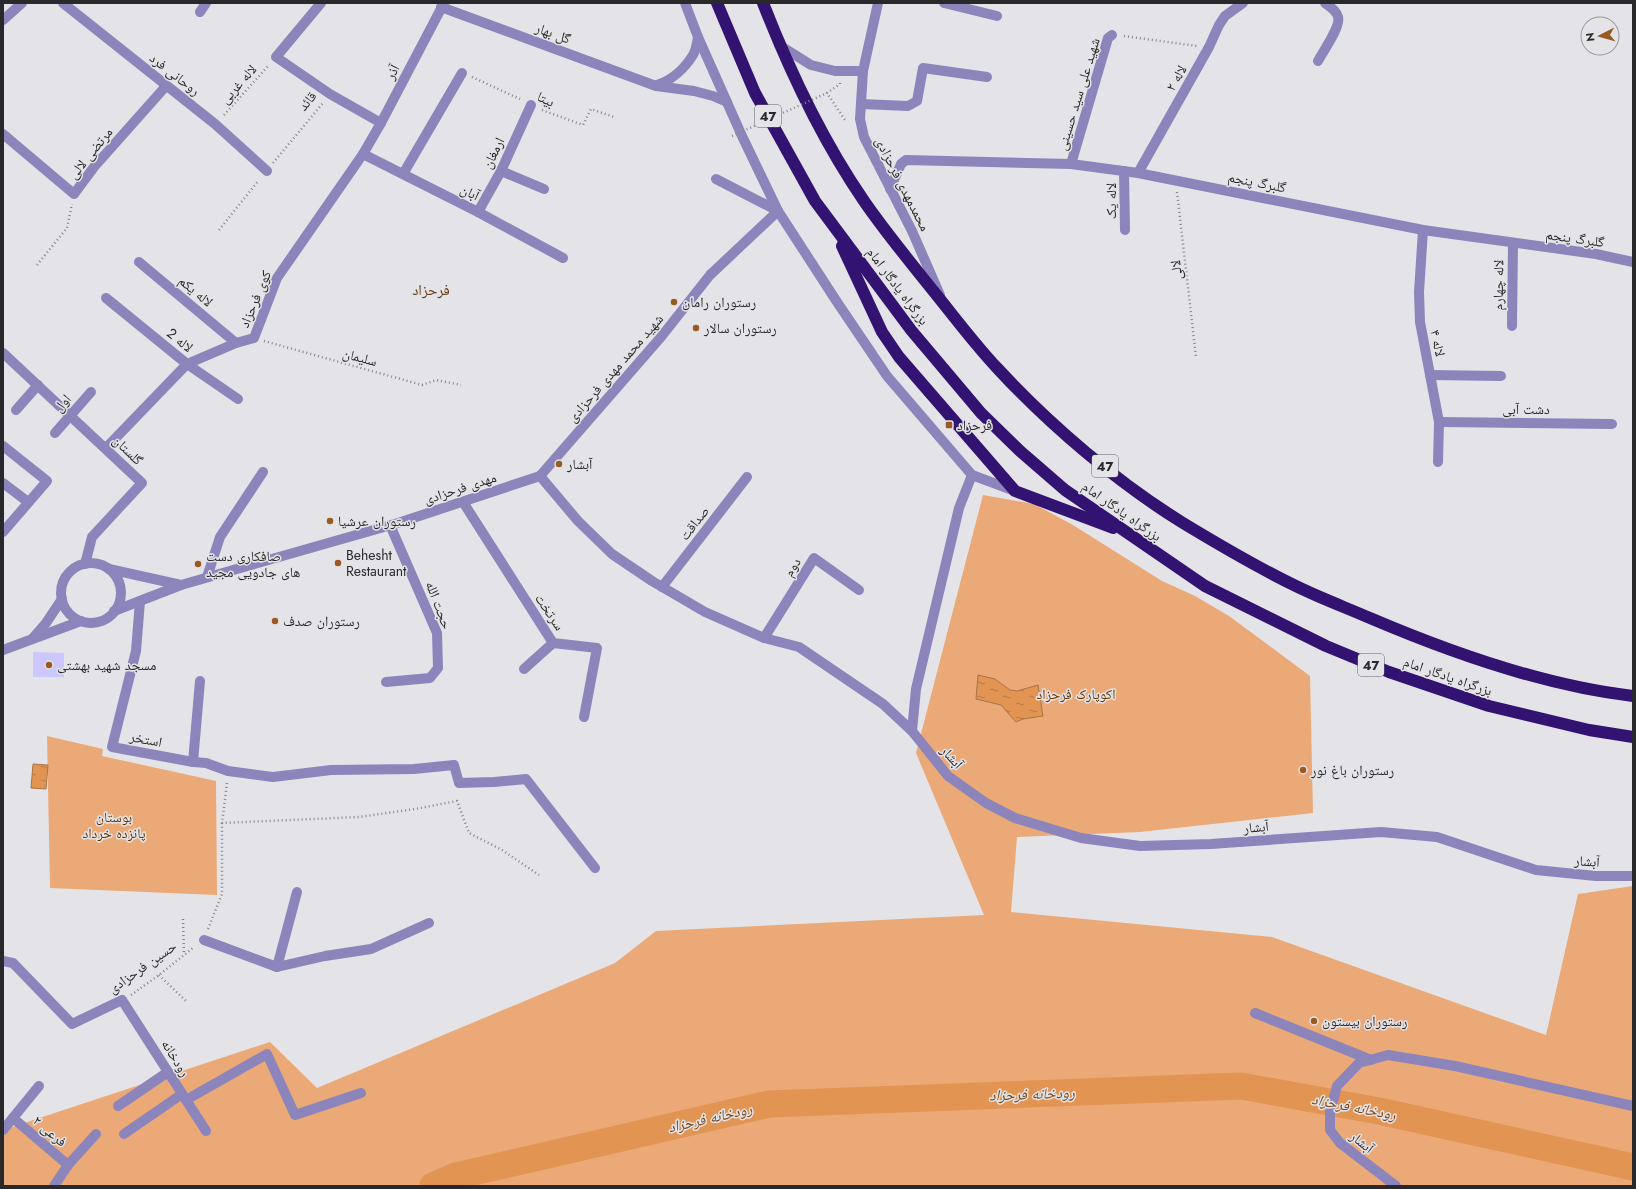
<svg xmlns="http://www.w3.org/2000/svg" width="1636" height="1189" viewBox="0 0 1636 1189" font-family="Jost,'Noto Naskh Arabic',sans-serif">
<defs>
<pattern id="water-ripples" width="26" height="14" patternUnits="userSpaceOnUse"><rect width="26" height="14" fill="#e29453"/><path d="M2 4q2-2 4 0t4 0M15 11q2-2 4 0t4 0" fill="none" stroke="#b77945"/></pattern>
</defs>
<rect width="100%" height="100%" fill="#e4e4e8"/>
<g fill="#eaa976">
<path d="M983 495 1034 504 1073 525 1162 581 1195 596 1229 616 1310 676 1313 813 1140 832 1017 837 1011 912 1272 937 1546 1035 1578 894 1633 886V1186H3V1130L270 1042 317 1088 615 963 656 931 984 915 916 753Z"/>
<path d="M47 736 103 749 102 756 216 781 217 895 50 888Z"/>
</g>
<g fill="url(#water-ripples)" stroke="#aa7447">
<path d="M978 675 995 679 1010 690 1017 691 1038 685 1043 716 1023 719 1016 722 1001 705 976 699Z"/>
<path d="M33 764 48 765 46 789 31 788Z"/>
</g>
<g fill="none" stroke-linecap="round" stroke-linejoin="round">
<path stroke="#e29453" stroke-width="27" d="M433 1186 456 1176 769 1104 1241 1086 1379 1111 1633 1167"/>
</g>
<path fill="#ccc7fc" d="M33 652 64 653V677H33Z"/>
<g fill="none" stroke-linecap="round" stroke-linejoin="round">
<g stroke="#858588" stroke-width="2.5" stroke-dasharray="1 3" stroke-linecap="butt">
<path d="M1124 36 1197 46"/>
<path d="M472 77 520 99"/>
<path d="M840 83V84L827 93 845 120"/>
<path d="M542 110 583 125 591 109 614 117"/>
<path d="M224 115 269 65"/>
<path d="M273 163 323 103"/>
<path d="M1177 192 1196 357"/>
<path d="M219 230 259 180"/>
<path d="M37 265 67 228 72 204"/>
<path d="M264 341 422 385 436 380 461 385"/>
<path d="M227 783 222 823 359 817 415 809 457 801 469 833 502 850 539 875"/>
<path d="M183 919 184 955"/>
<path d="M208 929 222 894V823"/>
<path d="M159 975 187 1002"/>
<path d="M131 995 159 975 194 947"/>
</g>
<g stroke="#8c85bc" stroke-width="10">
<path d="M63 3 215 124 267 171"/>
<path d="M321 3 276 57 330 94 381 123"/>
<path d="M685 3 698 37 742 136 778 211 837 302 887 376 972 475 1015 491"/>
<path d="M878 3 863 71 860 119 864 137 912 231 940 295"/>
<path d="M944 3 997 16"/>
<path d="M441 7 656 86 694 91 713 96 727 102"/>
<path d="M200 12 206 3"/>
<path d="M3 20 22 3"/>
<path d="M779 45 811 65 835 71H863"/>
<path d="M1318 61C1323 51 1341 27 1338 17 1337 11 1330 7 1325 3"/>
<path d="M657 85C672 80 685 68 693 55 696 50 697 43 698 37"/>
<path d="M861 104 908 106 917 101 923 68 987 77"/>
<path d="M3 134 74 194 94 167 166 86"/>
<path d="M363 154 478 212 563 258"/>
<path d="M1071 164 1108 38 1112 35"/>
<path d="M501 171 544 189"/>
<path d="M1124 171 1125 230"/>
<path d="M1138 173 1209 47 1219 25 1225 16 1243 3"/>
<path d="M403 174 462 73"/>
<path d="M716 179 778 211"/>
<path d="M890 189 901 164 906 160 1071 164 1138 173 1423 230 1596 254 1633 262"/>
<path d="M478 212 501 171 531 105"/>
<path d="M1423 230 1419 292 1420 322 1439 422 1438 462"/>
<path d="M139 262 236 343"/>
<path d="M106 298 187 364 238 399"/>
<path d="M1512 326 1513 243"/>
<path d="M3 353 142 483 92 537 85 564"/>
<path d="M1430 375 1501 376"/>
<path d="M16 410 38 385"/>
<path d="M1439 422 1612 424"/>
<path d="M55 433 91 392"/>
<path d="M3 446 47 481 3 532"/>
<path d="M106 448 187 364 236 343 254 338 277 278 363 154 381 123 444 3"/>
<path d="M540 476 578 521 612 554 652 581 705 612 764 638 799 647 883 704 912 731 948 776 986 803 1015 818 1081 838 1140 846 1211 844 1381 832 1437 837 1536 870 1596 876H1633"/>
<path d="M540 476 661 337 710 275 778 211"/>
<path d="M3 483 28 502"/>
<path d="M463 502 553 643 597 648 584 717"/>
<circle cx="91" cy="593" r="30"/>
<path d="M109 569 181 585"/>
<path d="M207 577 220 537 263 472"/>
<path d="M662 587 747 477"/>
<path d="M140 601 136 651 112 747 193 762 206 763 228 771 273 777 331 770 414 769 454 765 459 783 494 782 526 779 595 868"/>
<path d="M114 611 181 585 398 523 540 476"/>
<path d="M33 638 46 623 62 599"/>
<path d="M764 638 814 558 859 590"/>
<path d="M3 650 81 621"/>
<path d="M524 669 553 643"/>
<path d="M386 682 430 678 438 668 437 633 390 525"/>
<path d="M912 731 916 689 959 508 972 475"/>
<path d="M193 762 200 681"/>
<path d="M204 940 277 967 325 956 371 949 429 923"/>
<path d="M3 961 13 963 72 1024 122 1000 206 1131"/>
<path d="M277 967 297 892"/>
<path d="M1255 1013 1371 1060"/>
<path d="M186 1100 267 1054 295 1115 361 1093"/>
<path d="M118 1106 168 1072"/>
<path d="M13 1118 68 1165"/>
<path d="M3 1130 39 1086"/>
<path d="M124 1134 182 1094"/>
<path d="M54 1186 68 1165 96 1134"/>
<path d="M1396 1186 1340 1143 1330 1130V1112L1337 1086 1359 1063 1388 1055 1455 1066 1633 1106"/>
</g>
<g stroke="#331372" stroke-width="12">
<path d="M717 3 755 93 815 201 911 330 981 413 1020 451 1065 490 1205 586 1326 646 1389 672 1489 706 1589 730 1633 737"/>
<path d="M763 3C790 72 822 140 864 201 886 233 911 263 935 293 956 319 976 346 999 370 1052 427 1117 482 1183 523 1221 546 1260 569 1300 588 1323 599 1347 608 1370 618 1452 653 1545 686 1633 696"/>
<path d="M842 246 882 332 899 357 1015 491 1113 528"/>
</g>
<path stroke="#858588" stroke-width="2.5" stroke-dasharray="1 3" stroke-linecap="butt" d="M732 136 827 93"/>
</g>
<g fill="#995a21" stroke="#e4e4e8" stroke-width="1.5">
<circle cx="674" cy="302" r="4"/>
<circle cx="696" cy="328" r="4"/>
<rect x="945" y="421" width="8" height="8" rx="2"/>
<circle cx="559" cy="464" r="4"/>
<circle cx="330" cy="521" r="4"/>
<circle cx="338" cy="563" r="4"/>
<circle cx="198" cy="564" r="4"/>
<circle cx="275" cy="621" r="4"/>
<circle cx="49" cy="665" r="4"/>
<circle cx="1303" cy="770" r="4"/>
<circle cx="1314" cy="1021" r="4"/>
</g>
<g text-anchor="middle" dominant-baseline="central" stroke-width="3" stroke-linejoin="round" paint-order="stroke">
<g fill="#e4e4e8" stroke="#616164" stroke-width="1">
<rect x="755" y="105" width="26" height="22" rx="3"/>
<rect x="1092" y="455" width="26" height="22" rx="3"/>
<rect x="1358" y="654" width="26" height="22" rx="3"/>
</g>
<g font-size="13" font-weight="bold" fill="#29292b">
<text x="768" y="116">47</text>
<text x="1105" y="466">47</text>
<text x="1371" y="665">47</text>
</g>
<g font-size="14" fill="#29292b" stroke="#e4e4e8">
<text transform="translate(553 33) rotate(20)">گل بهار</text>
<text transform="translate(392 72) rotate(-62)">آذر</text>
<text transform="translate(175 74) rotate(38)">روحانی فرد</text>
<text transform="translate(1176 78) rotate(-60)">لاله ۲</text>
<text transform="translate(238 84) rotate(-48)">لاله غربی</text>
<text transform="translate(1078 94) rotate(-73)">شهید علی سید حسینی</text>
<text transform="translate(546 99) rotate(25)">بیتا</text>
<text transform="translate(307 101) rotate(-50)">قائد</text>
<text transform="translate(90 153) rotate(-51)">مرتضی لالی</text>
<text transform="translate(493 153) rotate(-64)">ارمغان</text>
<text transform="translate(1257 182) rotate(11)">گلبرگ پنجم</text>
<text transform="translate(903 184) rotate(63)">محمدمهدی فرحزادی</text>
<text transform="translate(470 192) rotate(27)">آبان</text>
<text transform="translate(1111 201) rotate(-90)">لاله یک</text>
<text transform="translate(1575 238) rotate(8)">گلبرگ پنجم</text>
<text transform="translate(1176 270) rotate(-96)">لالی</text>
<text transform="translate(1498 285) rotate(-89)">لاله چهارم</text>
<text transform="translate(898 286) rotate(53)">بزرگراه یادگار امام</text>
<text transform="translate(196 291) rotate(40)">لاله یکم</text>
<text transform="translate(255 299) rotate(-67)">کوی فرحزاد</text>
<text transform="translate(180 340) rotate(39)">لاله 2</text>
<text transform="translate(1438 343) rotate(78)">لاله ۴</text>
<text transform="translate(360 357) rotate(15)">سلیمان</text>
<text transform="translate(615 368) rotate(-49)">شهید محمد مهدی فرحزادی</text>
<text transform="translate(62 403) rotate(-49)">اول</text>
<text x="1526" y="409">دشت آبی</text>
<text transform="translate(128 450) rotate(44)">گلستان</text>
<text transform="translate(460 488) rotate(-18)">مهدی فرحزادی</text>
<text transform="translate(1122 511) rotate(35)">بزرگراه یادگار امام</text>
<text transform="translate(694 523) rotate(-52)">صداقت</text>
<text transform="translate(792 567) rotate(-58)">دوم</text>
<text transform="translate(439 605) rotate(69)">حجت الله</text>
<text transform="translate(550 612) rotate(56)">سرتخت</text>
<text transform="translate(1448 676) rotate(19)">بزرگراه یادگار امام</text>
<text transform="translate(146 739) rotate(11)">استخر</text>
<text transform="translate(952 757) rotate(48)">آبشار</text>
<text transform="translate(1256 827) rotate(-5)">آبشار</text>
<text transform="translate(1587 861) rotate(4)">آبشار</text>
<text transform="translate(142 967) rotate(-35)">حسین فرحزادی</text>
<text transform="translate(176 1058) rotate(58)">رودخانه</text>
<text transform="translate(50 1131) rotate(41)">فرعی ۲</text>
<text transform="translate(1362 1142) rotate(39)">آبشار</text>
</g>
<g font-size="14" fill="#29292b" stroke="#e4e4e8" text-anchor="start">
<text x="682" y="302">رستوران رامان</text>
<text x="704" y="328">رستوران سالار</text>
<text x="957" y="425">فرحزاد</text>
<text x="567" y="464">آبشار</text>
<text x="338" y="521">رستوران عرشیا</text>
<text x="346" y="555">Behesht<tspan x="346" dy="16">Restaurant</tspan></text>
<text x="206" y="556">صافکاری دست<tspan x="206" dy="16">های جادویی مجید</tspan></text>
<text x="283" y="621">رستوران صدف</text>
<text x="57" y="665">مسجد شهید بهشتی</text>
<text x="1311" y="770">رستوران باغ نور</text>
<text x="1322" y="1021">رستوران بیستون</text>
</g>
<g font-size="14" fill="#663400" stroke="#e4e4e8">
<text x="1076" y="694">اکوپارک فرحزاد</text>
<text x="114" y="817">بوستان<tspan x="114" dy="16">پانزده خرداد</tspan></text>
</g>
<g font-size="15" fill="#653912" stroke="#e4e4e8">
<text x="431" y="290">فرحزاد</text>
</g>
<g font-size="15" font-style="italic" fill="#7a4617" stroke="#e4e4e8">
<text transform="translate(1032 1094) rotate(-2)">رودخانه فرحزاد</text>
<text transform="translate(1354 1107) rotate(11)">رودخانه فرحزاد</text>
<text transform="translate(710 1118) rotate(-13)">رودخانه فرحزاد</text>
</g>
</g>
<rect width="1636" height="1189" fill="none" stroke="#29292b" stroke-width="8"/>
<g transform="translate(1600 36) rotate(264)"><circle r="19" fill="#e4e4e8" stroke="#99999c"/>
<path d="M0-3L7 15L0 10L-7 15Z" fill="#995a21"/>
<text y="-6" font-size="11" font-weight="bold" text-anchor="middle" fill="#29292b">N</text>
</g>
</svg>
